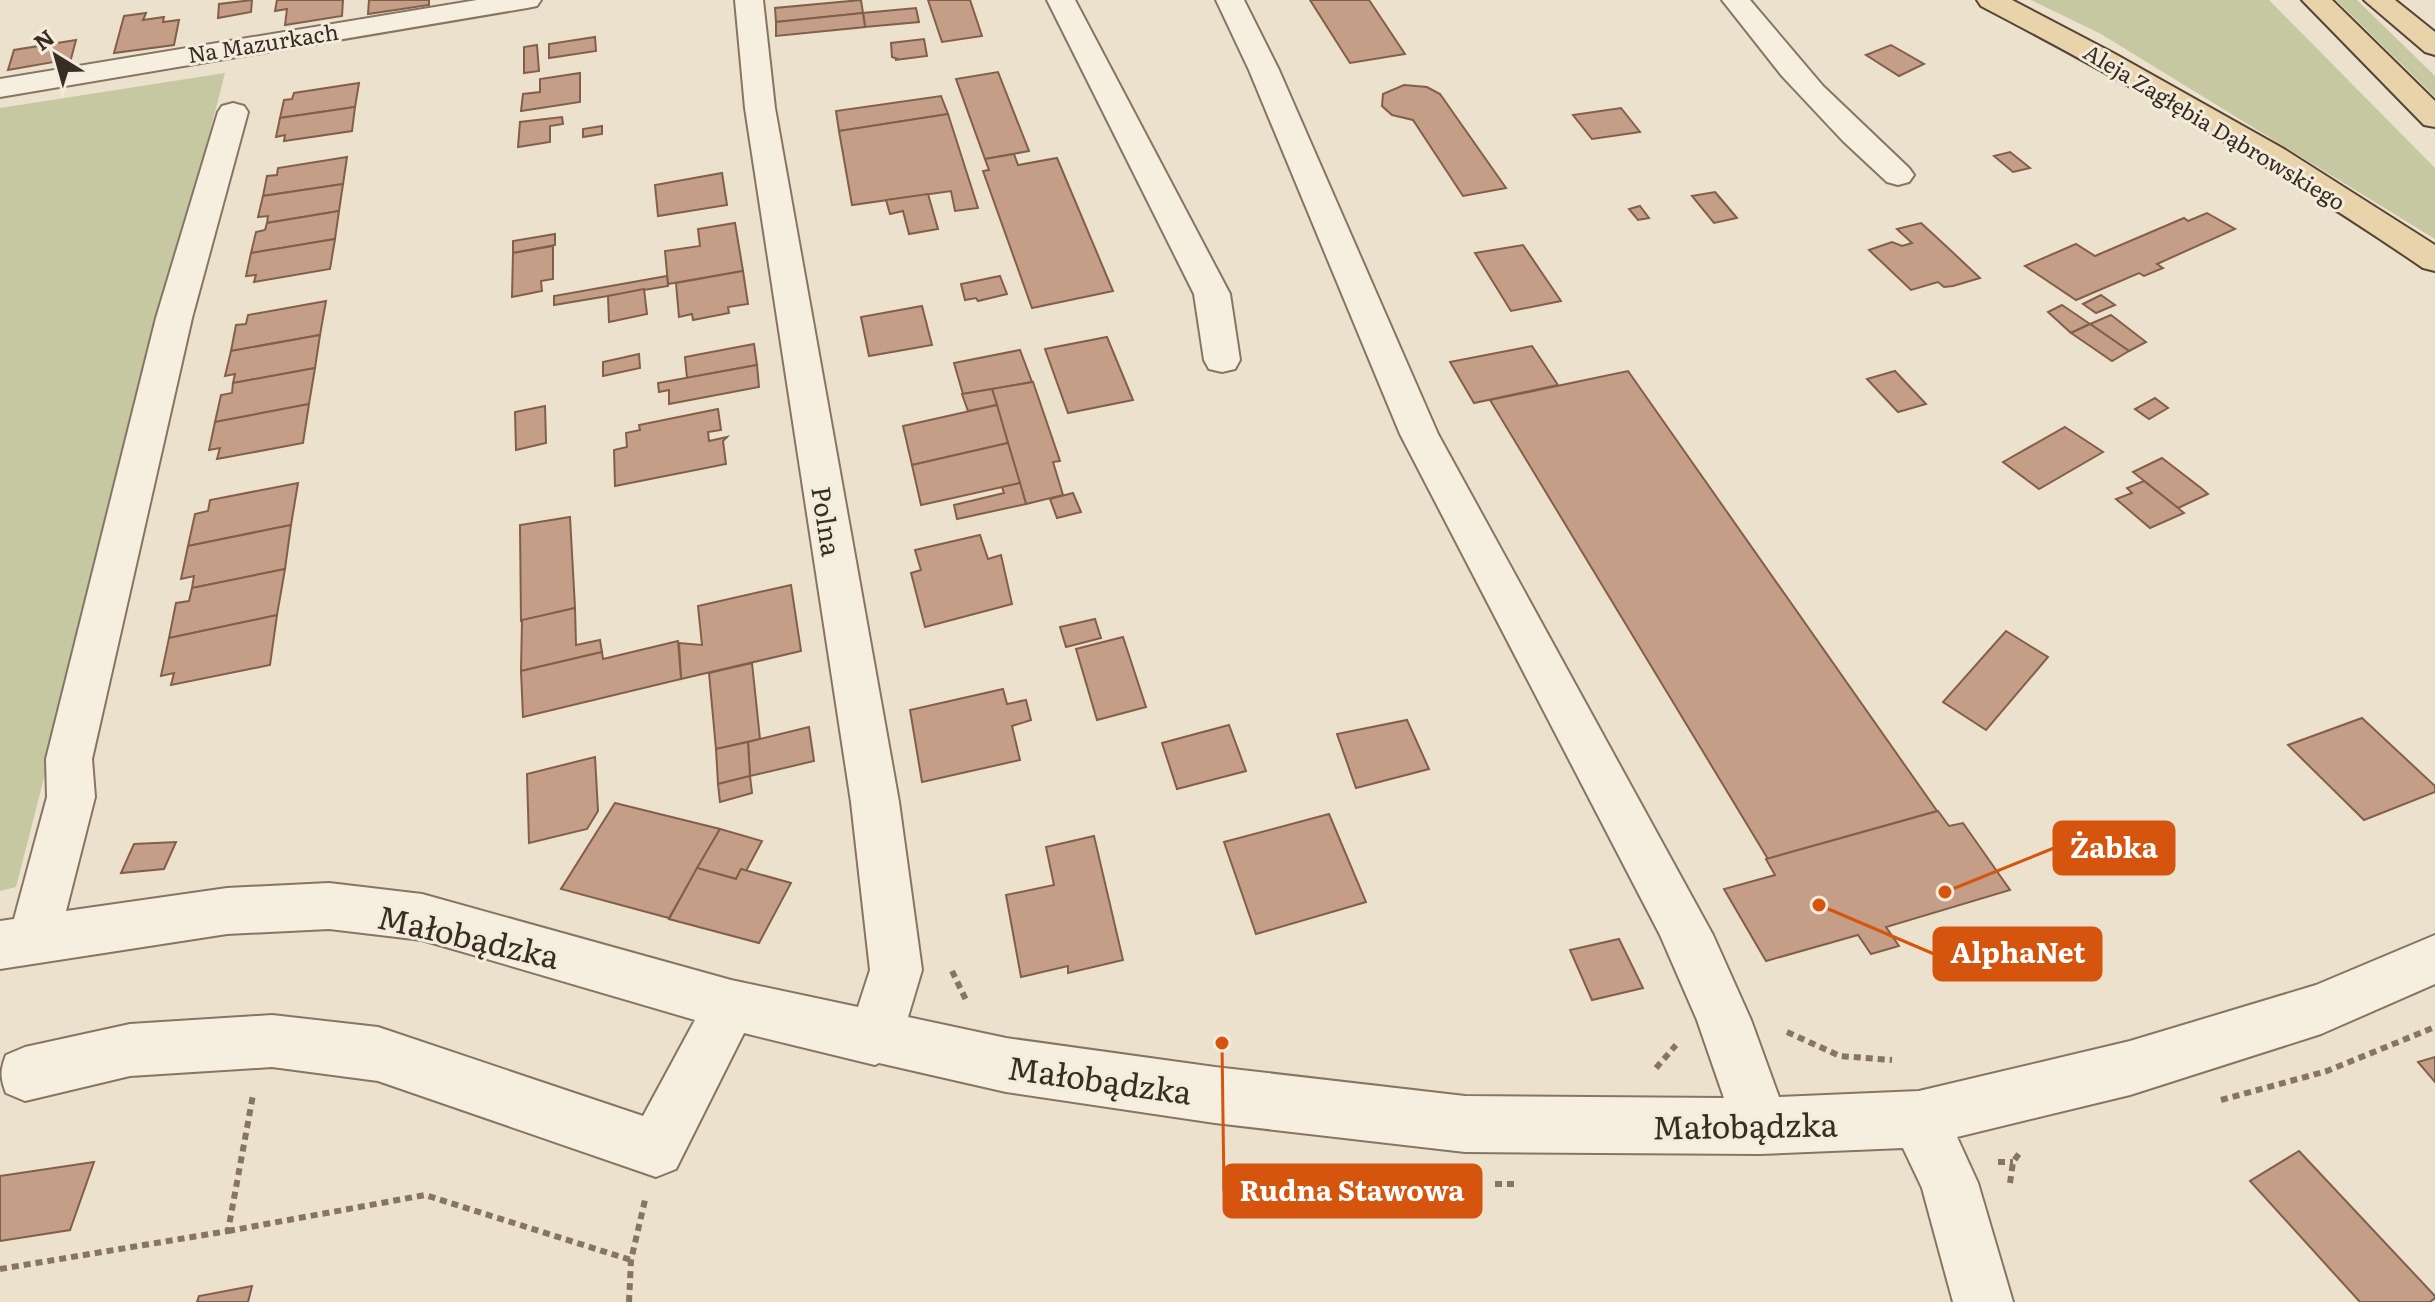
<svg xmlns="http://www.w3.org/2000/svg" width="2435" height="1302" viewBox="0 0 2435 1302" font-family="Literata,serif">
<rect width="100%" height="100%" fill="#ebe1cc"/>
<g fill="#c5c8a1">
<path d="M2031 0H2269L2435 168V239L2101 34Z"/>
<path d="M2336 0H2357L2435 76V97Z"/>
<path d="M225 73 16 887 0 891V108Z"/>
</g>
<g fill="#c59e87" stroke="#835f4a" stroke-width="2">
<path d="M252 0 251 12 218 18 219 4Z"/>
<path d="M277 0H343L342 16 285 25 287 9 275 11Z"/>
<path d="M369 0H429V5L368 14Z"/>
<path d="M861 0 863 13 776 22 775 8Z"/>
<path d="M928 0H970L982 36 942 42Z"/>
<path d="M1310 0H1369L1405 54 1350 63Z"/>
<path d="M916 8 919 22 865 27 863 13Z"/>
<path d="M146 13 143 20 164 17 163 22 179 20 174 45 114 53 124 16Z"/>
<path d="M863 13 865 27 776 36V22Z"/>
<path d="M595 37 596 51 549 58V44Z"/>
<path d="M924 39 927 56 895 60 898 59 892 57 891 43Z"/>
<path d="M76 40 71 59 8 70 14 50Z"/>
<path d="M537 45 539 71 524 73V47Z"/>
<path d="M1891 45 1924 64 1899 76 1866 55Z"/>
<path d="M998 72 1029 151 985 159 956 79Z"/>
<path d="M580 73V102L521 111 523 94 540 92V79Z"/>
<path d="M359 83 355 107 280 118 284 100 292 99 294 93Z"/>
<path d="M1404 85 1427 87 1440 94 1506 188 1463 196 1413 120 1392 115 1382 106 1383 94Z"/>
<path d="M941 96 948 114 839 131 836 111Z"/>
<path d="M355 107 352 131 284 141 285 135 276 137 280 118Z"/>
<path d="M1621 108 1640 132 1592 139 1573 115Z"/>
<path d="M948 114 978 208 955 211 951 191 852 205 839 131Z"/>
<path d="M562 117 563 124 550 126V142L518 147 520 122Z"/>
<path d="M602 126V134L583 137V129Z"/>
<path d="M2010 152 2030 168 2013 172 1994 156Z"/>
<path d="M1014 154 1018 165 1057 158 1113 291 1032 308 983 171 989 170 985 159Z"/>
<path d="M347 157 343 184 263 196 267 176 277 175 278 168Z"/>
<path d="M722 173 727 205 658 216 655 185Z"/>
<path d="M343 184 339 211 267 223 268 216 258 217 263 196Z"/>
<path d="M1715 192 1737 218 1714 223 1692 196Z"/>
<path d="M928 194 938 229 909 234 903 211 890 214 886 200Z"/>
<path d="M1640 206 1649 218 1638 220 1629 209Z"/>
<path d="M339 211 335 239 251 253 256 232 265 230 267 223Z"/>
<path d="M2207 213 2235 229 2157 264 2163 268 2144 276 2139 273 2076 300 2025 266 2076 244 2095 256 2184 218 2188 221Z"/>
<path d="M735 223 743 271 668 284 665 251 700 246 698 229Z"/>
<path d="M1921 223 1947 247 1980 278 1953 286 1944 287 1938 282 1911 290 1869 250 1892 242 1902 246 1912 243 1897 229Z"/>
<path d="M555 234V245L513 253V241Z"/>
<path d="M335 239 330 269 254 282 256 275 246 276 251 253Z"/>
<path d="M1523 245 1561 301 1511 311 1475 253Z"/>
<path d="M553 246V279L541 281 542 291 512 297 513 253Z"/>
<path d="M743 271 748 304 728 307 729 313 693 320 692 314 679 317 676 283Z"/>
<path d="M667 276 668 286 554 305V296Z"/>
<path d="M1000 276 1007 294 978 301 976 298 965 300 961 284Z"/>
<path d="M644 289 647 314 609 322 608 296Z"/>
<path d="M2101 295 2115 305 2096 313 2083 304Z"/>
<path d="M326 301 320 335 231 351 236 325 246 324 248 315Z"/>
<path d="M2062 305 2090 324 2071 333 2048 312Z"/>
<path d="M922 306 932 345 869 356 861 317Z"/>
<path d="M2111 315 2146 342 2129 351 2090 324Z"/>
<path d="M2090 324 2129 351 2112 361 2071 333Z"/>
<path d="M320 335 315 368 233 383 235 374 225 376 231 351Z"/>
<path d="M1107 337 1133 400 1068 413 1045 349Z"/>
<path d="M754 344 757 365 687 378 685 357Z"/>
<path d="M1532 346 1558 385 1474 403 1450 362Z"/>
<path d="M1020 350 1032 382 963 394 954 363Z"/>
<path d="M639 354 640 368 603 376V362Z"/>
<path d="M757 365 759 387 669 404V390L659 392 658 383Z"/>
<path d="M315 368 309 404 215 422 221 395 232 393 233 383Z"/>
<path d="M1628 371 1937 811 1768 859 1490 400Z"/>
<path d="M1895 371 1926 404 1898 412 1867 379Z"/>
<path d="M1033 382 1060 461 1053 462 1063 495 1026 504 992 389Z"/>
<path d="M992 389 997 405 968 411 962 394Z"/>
<path d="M2155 398 2168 408 2149 419 2135 409Z"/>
<path d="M309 404 303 443 217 459 220 448 209 450 215 422Z"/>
<path d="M997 405 1008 443 912 465 903 426Z"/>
<path d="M545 406 546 443 516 450 515 412Z"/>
<path d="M718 409 721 430 708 432 709 441 727 437 723 441 726 464 615 486 614 450 627 447 626 433 640 430 639 425Z"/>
<path d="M2065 427 2103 452 2039 489 2003 462Z"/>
<path d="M1008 443 1020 483 921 505 912 465Z"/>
<path d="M2162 458 2201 488 2208 494 2178 508 2133 472Z"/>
<path d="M2144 481 2178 508 2184 513 2150 528 2116 499 2132 493 2127 488Z"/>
<path d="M298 483 291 525 188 546 195 514 208 511 210 500Z"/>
<path d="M1020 483 1026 504 957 519 954 505 1004 493 1002 487Z"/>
<path d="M1073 493 1081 512 1057 518 1050 499Z"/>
<path d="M570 517 575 608 521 621 520 525Z"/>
<path d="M291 525 285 569 192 588 194 576 181 579 188 546Z"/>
<path d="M980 535 988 559 1001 555 1012 604 925 627 911 573 921 570 915 550Z"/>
<path d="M285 569 277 615 169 638 176 603 189 601 192 588Z"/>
<path d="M791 585 801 651 681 679 679 643 702 645 698 606Z"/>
<path d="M575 608 576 645 600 640 602 652 521 671 522 620Z"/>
<path d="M277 615 270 665 171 685 174 673 161 676 169 638Z"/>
<path d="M1095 619 1101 638 1066 647 1060 627Z"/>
<path d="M2006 631 2048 657 1986 730 1943 702Z"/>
<path d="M1123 637 1146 707 1097 720 1076 649Z"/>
<path d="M678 641 681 679 523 717 521 671 602 652 603 659Z"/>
<path d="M752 663 760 739 716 749 709 673Z"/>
<path d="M1003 689 1007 704 1026 700 1031 720 1012 726 1020 760 922 782 910 710Z"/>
<path d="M2362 718 2435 786V792L2364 820 2288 745Z"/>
<path d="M1407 720 1429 769 1356 788 1337 734Z"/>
<path d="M1229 725 1246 771 1177 789 1162 743Z"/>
<path d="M809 727 814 761 750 776 748 742Z"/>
<path d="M748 742 750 776 718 784 716 749Z"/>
<path d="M595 757 598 811 587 829 529 843 527 774Z"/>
<path d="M750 776 752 793 720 802 718 784Z"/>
<path d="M615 803 720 829 669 918 561 889Z"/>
<path d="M1938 811 1949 826 1963 823 2010 890 1886 927 1899 946 1871 954 1858 935 1766 961 1724 889 1775 875 1766 859Z"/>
<path d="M1329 814 1366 902 1256 934 1224 842Z"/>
<path d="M720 829 762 841 746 871 741 869 736 879 697 868Z"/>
<path d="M1094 836 1123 960 1068 973V966L1021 977 1006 895 1054 885 1046 847Z"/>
<path d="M176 842 164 869 121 873 134 844Z"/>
<path d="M697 868 736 879 741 869 791 883 759 943 669 919Z"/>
<path d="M1619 939 1643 988 1592 1000 1570 950Z"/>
<path d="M2435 1057V1082L2418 1062Z"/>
<path d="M2299 1151 2435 1296V1298L2430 1302H2360L2250 1181Z"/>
<path d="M94 1162 70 1230 0 1241V1176Z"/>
<path d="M252 1286 248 1302H197L199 1296Z"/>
</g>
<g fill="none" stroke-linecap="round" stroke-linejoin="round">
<g stroke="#877462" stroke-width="4">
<g id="minor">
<path d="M477 0H541L537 6 527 8 0 97V79Z"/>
<path d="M735 0H763L775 108 899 802 922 970 908 1017 1006 1038 1215 1067 1465 1096 1724 1098 1697 1020 1660 935 1400 434 1249 70 1216 0H1244L1279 70 1438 434 1713 935 1751 1020 1779 1097 1919 1091 2130 1041 2316 985 2435 935V984L2321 1034 2130 1095 1957 1137 1978 1183 2013 1302H1953L1922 1188 1903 1148 1760 1154 1465 1152 1215 1123 1006 1092 879 1063 875 1065 744 1033 676 1169 656 1177 378 1081 272 1067 130 1076 25 1101 6 1093C0 1078 0 1070 6 1055L25 1047 130 1024 272 1015 378 1027 643 1116 695 1020 422 940 329 929 227 934 0 969V921L14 919 47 797 46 759 156 318 218 112 222 106 233 103 244 106 248 112 192 318 92 759 95 797 66 911 227 888 329 883 422 894 731 980 858 1007 870 970 851 802 745 108Z"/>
<path d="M1047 0H1075L1230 294 1240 360 1235 369 1222 372 1209 369 1204 360 1194 294Z"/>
<path d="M1722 0H1750L1823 86 1909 168 1914 175 1909 182 1898 185 1887 182 1843 141 1782 76Z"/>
</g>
</g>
<g stroke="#554335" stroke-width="4">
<g id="major">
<path d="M1977 0H2012L2115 54 2284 149 2435 245V271L2423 268C2281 171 2133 85 1981 6Z"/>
<path d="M2302 0H2332L2435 101V127L2424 125Z"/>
<path d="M2364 0H2395L2435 32V55L2425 52Z"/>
</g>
</g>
<g stroke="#877462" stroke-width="6" stroke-dasharray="7 5" stroke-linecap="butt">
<path d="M952 971 967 1002"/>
<path d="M1787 1032 1840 1056 1892 1060"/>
<path d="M1656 1068 1676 1045"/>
<path d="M2221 1100 2327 1071 2435 1027"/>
<path d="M1998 1162H2013"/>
<path d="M2010 1183 2013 1162 2021 1151"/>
<path d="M1495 1184H1517"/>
<path d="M228 1231 425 1195 631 1260"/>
<path d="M0 1269 228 1231 253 1095"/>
<path d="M629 1302 631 1260 645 1200"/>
</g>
<use href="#minor" fill="#f6efdf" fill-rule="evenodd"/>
<use href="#major" fill="#e9d3aa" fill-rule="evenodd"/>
</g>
<g text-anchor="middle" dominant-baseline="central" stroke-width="6" stroke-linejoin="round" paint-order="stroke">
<g font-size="22" fill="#392d23" stroke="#f3ebdb">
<text transform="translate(263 42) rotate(-9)">Na Mazurkach</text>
<text transform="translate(2215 126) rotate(31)">Aleja Zagłębia Dąbrowskiego</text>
</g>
<g font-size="26" fill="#392d23" stroke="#f3ebdb">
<text transform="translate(828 521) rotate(81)">Polna</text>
</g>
<g font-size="32" fill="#392d23" stroke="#f3ebdb">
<text transform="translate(469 935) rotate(13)">Małobądzka</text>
<text transform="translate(1100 1078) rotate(8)">Małobądzka</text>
<text transform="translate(1745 1124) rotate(-1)">Małobądzka</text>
</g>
</g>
<path fill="none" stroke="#d6550e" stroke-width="3" d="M1945 892L2054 848M1819 905L1934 954M1222 1043L1224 1191"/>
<g fill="#d6550e" stroke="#f3ebdb" stroke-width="3">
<circle cx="1945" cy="892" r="8"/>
<circle cx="1819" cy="905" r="8"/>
<circle cx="1222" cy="1043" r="8"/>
</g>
<g fill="#d6550e" stroke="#d6550e" stroke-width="3">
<rect x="2054" y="822" width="120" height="52" rx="8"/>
<rect x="1934" y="928" width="167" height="52" rx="8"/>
<rect x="1224" y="1165" width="257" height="52" rx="8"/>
</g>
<g font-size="28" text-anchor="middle" font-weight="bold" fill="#fff">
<text x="2114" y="858">Żabka</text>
<text x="2018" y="963">AlphaNet</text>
<text x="1352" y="1201">Rudna Stawowa</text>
</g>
<g transform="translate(56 56) rotate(323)" stroke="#f3ebdb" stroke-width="6" paint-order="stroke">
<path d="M0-6L14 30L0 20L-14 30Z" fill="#392d23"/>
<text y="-12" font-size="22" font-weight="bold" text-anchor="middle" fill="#392d23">N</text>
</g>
</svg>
